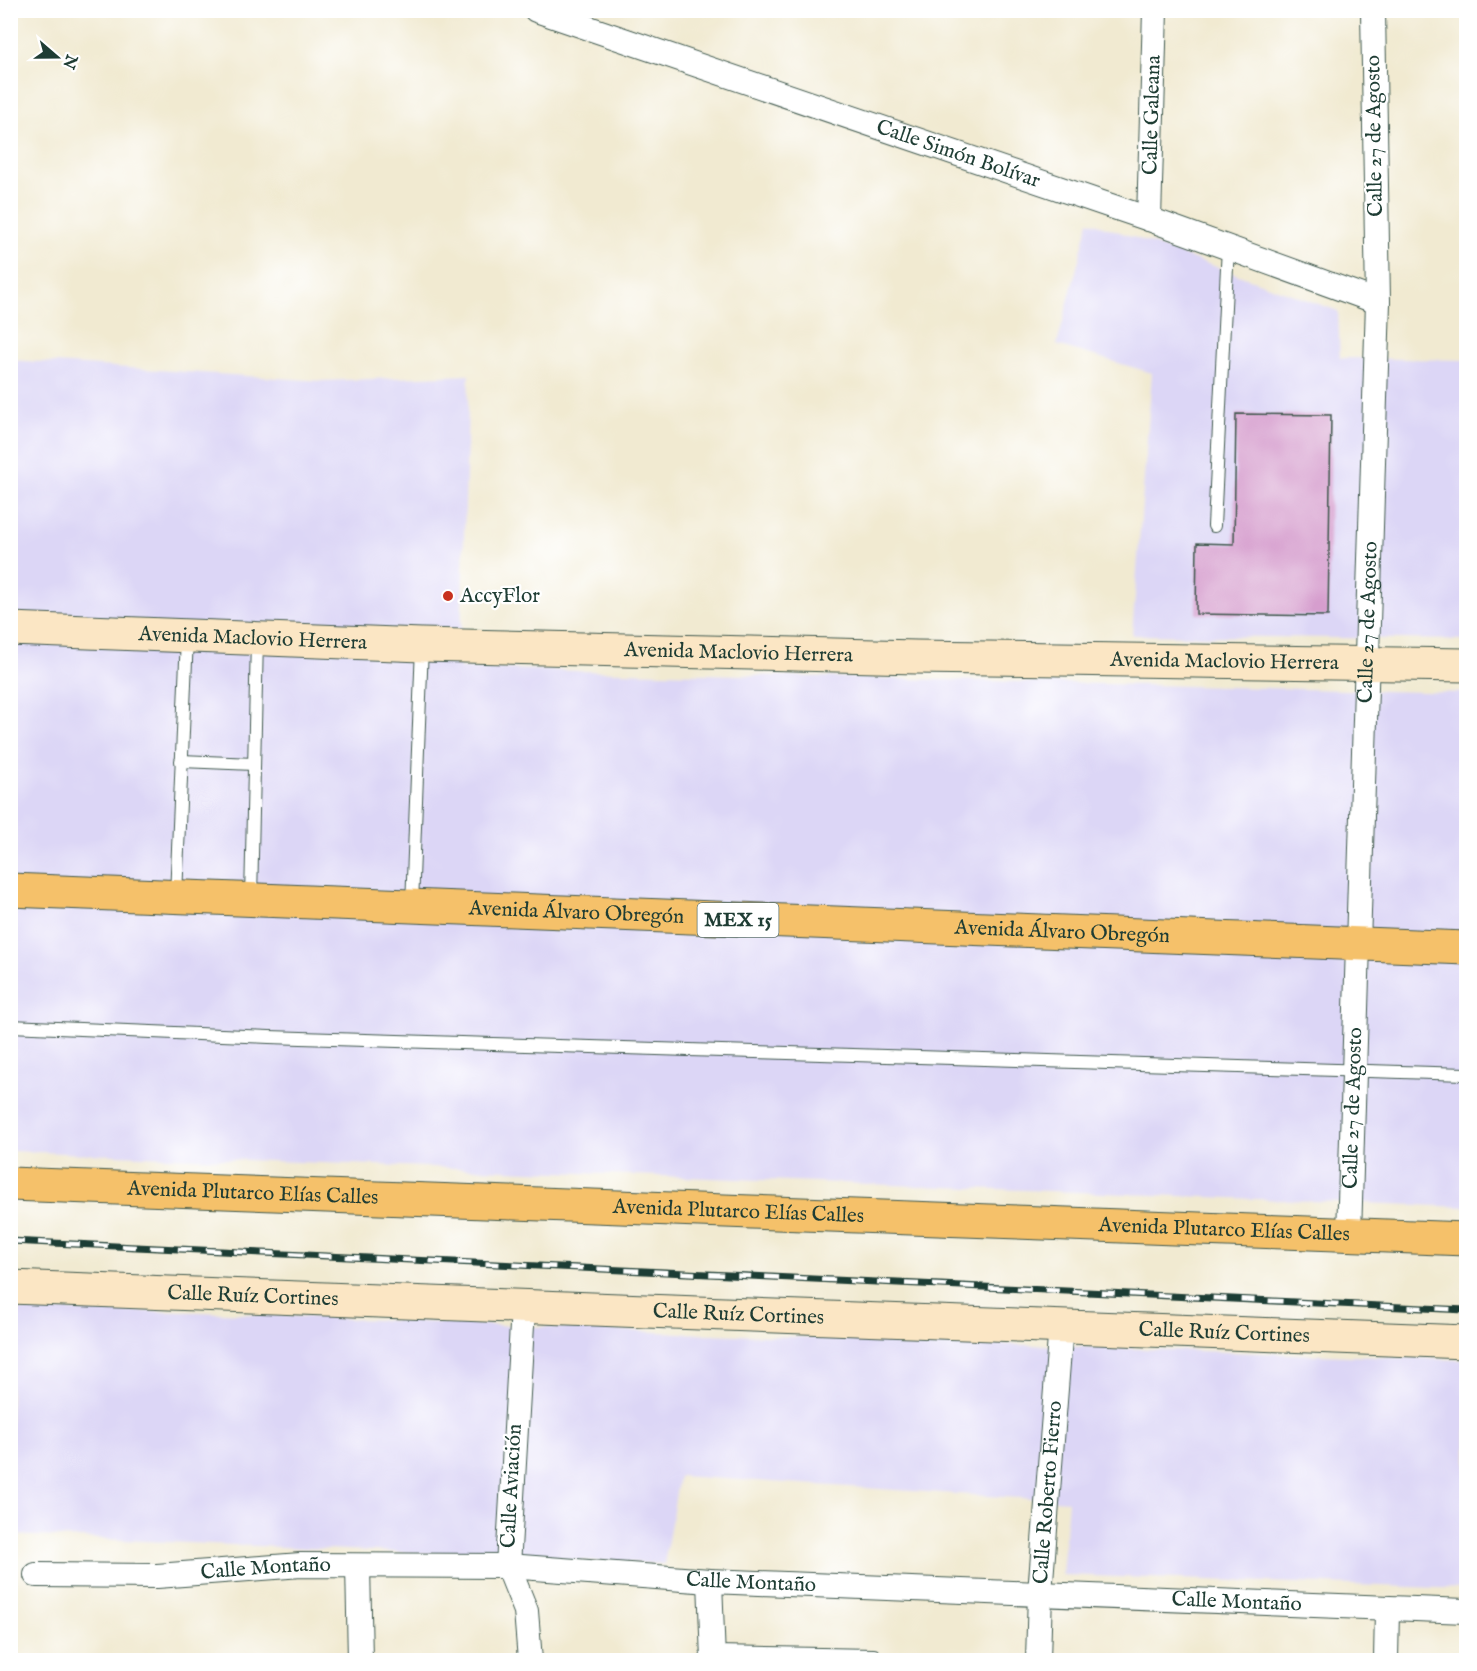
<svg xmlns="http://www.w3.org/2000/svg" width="1477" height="1671" viewBox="0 0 1477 1671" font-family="'IM FELL English',serif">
<rect width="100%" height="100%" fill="#fff"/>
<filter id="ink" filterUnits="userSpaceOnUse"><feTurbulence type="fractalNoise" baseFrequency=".0167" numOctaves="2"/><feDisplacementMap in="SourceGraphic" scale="12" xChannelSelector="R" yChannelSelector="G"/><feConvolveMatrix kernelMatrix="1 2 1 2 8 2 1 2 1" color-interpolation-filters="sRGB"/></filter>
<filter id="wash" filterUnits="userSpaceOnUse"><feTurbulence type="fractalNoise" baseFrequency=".008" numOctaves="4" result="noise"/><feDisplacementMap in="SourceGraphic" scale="24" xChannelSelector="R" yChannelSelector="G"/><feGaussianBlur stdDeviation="1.35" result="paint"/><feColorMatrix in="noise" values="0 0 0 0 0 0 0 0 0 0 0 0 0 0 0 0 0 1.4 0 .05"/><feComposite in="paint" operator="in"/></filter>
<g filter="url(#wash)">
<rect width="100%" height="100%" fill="#f1ead1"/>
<g fill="#dcd6f6">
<path d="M1089 221 1338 311 1340 358 1466 360V640L1132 635 1152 373 1057 345Z"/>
<path d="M11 360 322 381 469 375 460 668 1466 693V1207L11 1151Z"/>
<path d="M11 1310 199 1312 678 1333 1466 1360V1589L1062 1575 1068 1501 679 1476 664 1564 11 1535Z"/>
</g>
<g id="blocks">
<path fill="#d69ece" d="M1236 414 1331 415 1328 616 1196 614 1197 543 1234 544Z"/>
</g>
</g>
<g filter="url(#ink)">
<use href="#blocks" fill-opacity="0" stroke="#3e574c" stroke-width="1.5"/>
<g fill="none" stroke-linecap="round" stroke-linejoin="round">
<g stroke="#3e574c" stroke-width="14">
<g id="lane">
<path d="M1214 526 1228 247"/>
<path d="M181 761 254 764"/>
<path d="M176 896 187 637"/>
<path d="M251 898 257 640"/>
<path d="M412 905 422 646"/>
<path d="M10 1026 269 1037 1466 1074"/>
<path d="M714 1652 874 1655"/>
</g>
</g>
<g stroke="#3e574c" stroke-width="26">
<g id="street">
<path id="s1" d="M536 10 1149 219 1378 302"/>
<path id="s2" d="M1149 219 1155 10"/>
<path id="s3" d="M1349 1234 1378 302 1373 10"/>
<path d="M523 1308 508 1566 526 1611 530 1660"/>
<path d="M358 1566 360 1660"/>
<path id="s4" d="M36 1575 157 1576 301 1565 508 1566 710 1581 1466 1611"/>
<path d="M710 1581 713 1660"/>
<path id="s5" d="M1038 1660 1040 1593 1061 1325"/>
<path d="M1386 1660 1387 1609"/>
</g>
</g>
<g stroke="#3e574c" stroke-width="35">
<g id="secondary">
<path id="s6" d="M10 629 422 645 916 657 1466 665"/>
<path id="s7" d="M10 1287 1466 1342"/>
</g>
</g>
<g stroke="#3e574c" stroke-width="35">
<g id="highway">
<path id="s8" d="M10 890 1466 948"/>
<path id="s9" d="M10 1184 1466 1239"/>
</g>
</g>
<use href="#lane" stroke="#fff" stroke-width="12"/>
<use href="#street" stroke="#fff" stroke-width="24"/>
<use href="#secondary" stroke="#fbe6c4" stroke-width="33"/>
<use href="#highway" stroke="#f5c16b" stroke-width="33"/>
<g stroke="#1f3d34" stroke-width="7">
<path id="rail" d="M10 1241 1466 1310"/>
</g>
<use href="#rail" stroke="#fff" stroke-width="4.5" stroke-dasharray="14" stroke-linecap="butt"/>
</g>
</g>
<circle fill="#c8321e" stroke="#fff" stroke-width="2" cx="448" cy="596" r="6"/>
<g text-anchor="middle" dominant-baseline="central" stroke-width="4.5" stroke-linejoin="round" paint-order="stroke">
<rect fill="#fff" stroke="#627771" stroke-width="1.5" x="697.5" y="903" width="81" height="34" rx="4.5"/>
<g font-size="20" font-weight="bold" fill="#1f3d34">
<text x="738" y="920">MEX 15</text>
</g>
<g font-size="21" fill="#1f3d34" stroke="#fff">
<text stroke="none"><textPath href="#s2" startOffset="104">Calle Galeana</textPath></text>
<text transform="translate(1375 136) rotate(-91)">Calle 27 de Agosto</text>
<text stroke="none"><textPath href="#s1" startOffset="446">Calle Simón Bolívar</textPath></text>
<text stroke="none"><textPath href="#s3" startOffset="612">Calle 27 de Agosto</textPath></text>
<text stroke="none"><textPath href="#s6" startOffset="243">Avenida Maclovio Herrera</textPath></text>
<text stroke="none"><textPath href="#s6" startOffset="729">Avenida Maclovio Herrera</textPath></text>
<text stroke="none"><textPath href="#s6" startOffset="1215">Avenida Maclovio Herrera</textPath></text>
<text stroke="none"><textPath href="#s8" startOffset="567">Avenida Álvaro Obregón</textPath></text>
<text stroke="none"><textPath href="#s8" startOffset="1053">Avenida Álvaro Obregón</textPath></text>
<text stroke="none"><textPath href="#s3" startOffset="126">Calle 27 de Agosto</textPath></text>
<text stroke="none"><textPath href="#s9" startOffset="243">Avenida Plutarco Elías Calles</textPath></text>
<text stroke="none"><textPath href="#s9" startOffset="729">Avenida Plutarco Elías Calles</textPath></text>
<text stroke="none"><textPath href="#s9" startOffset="1215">Avenida Plutarco Elías Calles</textPath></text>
<text stroke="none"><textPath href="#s7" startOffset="243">Calle Ruíz Cortines</textPath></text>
<text stroke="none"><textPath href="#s7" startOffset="729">Calle Ruíz Cortines</textPath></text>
<text stroke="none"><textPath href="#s7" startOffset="1215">Calle Ruíz Cortines</textPath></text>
<text transform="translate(512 1486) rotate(-87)">Calle Aviación</text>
<text stroke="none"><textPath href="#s5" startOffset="168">Calle Roberto Fierro</textPath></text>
<text stroke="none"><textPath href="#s4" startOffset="230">Calle Montaño</textPath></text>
<text stroke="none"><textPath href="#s4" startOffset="716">Calle Montaño</textPath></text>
<text stroke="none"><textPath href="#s4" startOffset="1202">Calle Montaño</textPath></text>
</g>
<g font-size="21" fill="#1f3d34" stroke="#fff" text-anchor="start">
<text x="460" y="596">AccyFlor</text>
</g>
</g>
<rect width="1477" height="1671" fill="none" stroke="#fff" stroke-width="36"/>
<g transform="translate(57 57) rotate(110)" stroke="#ffffff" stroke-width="4.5" paint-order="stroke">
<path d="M0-4.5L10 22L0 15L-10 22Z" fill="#1f3d34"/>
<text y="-9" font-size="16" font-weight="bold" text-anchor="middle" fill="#1f3d34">N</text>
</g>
</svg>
